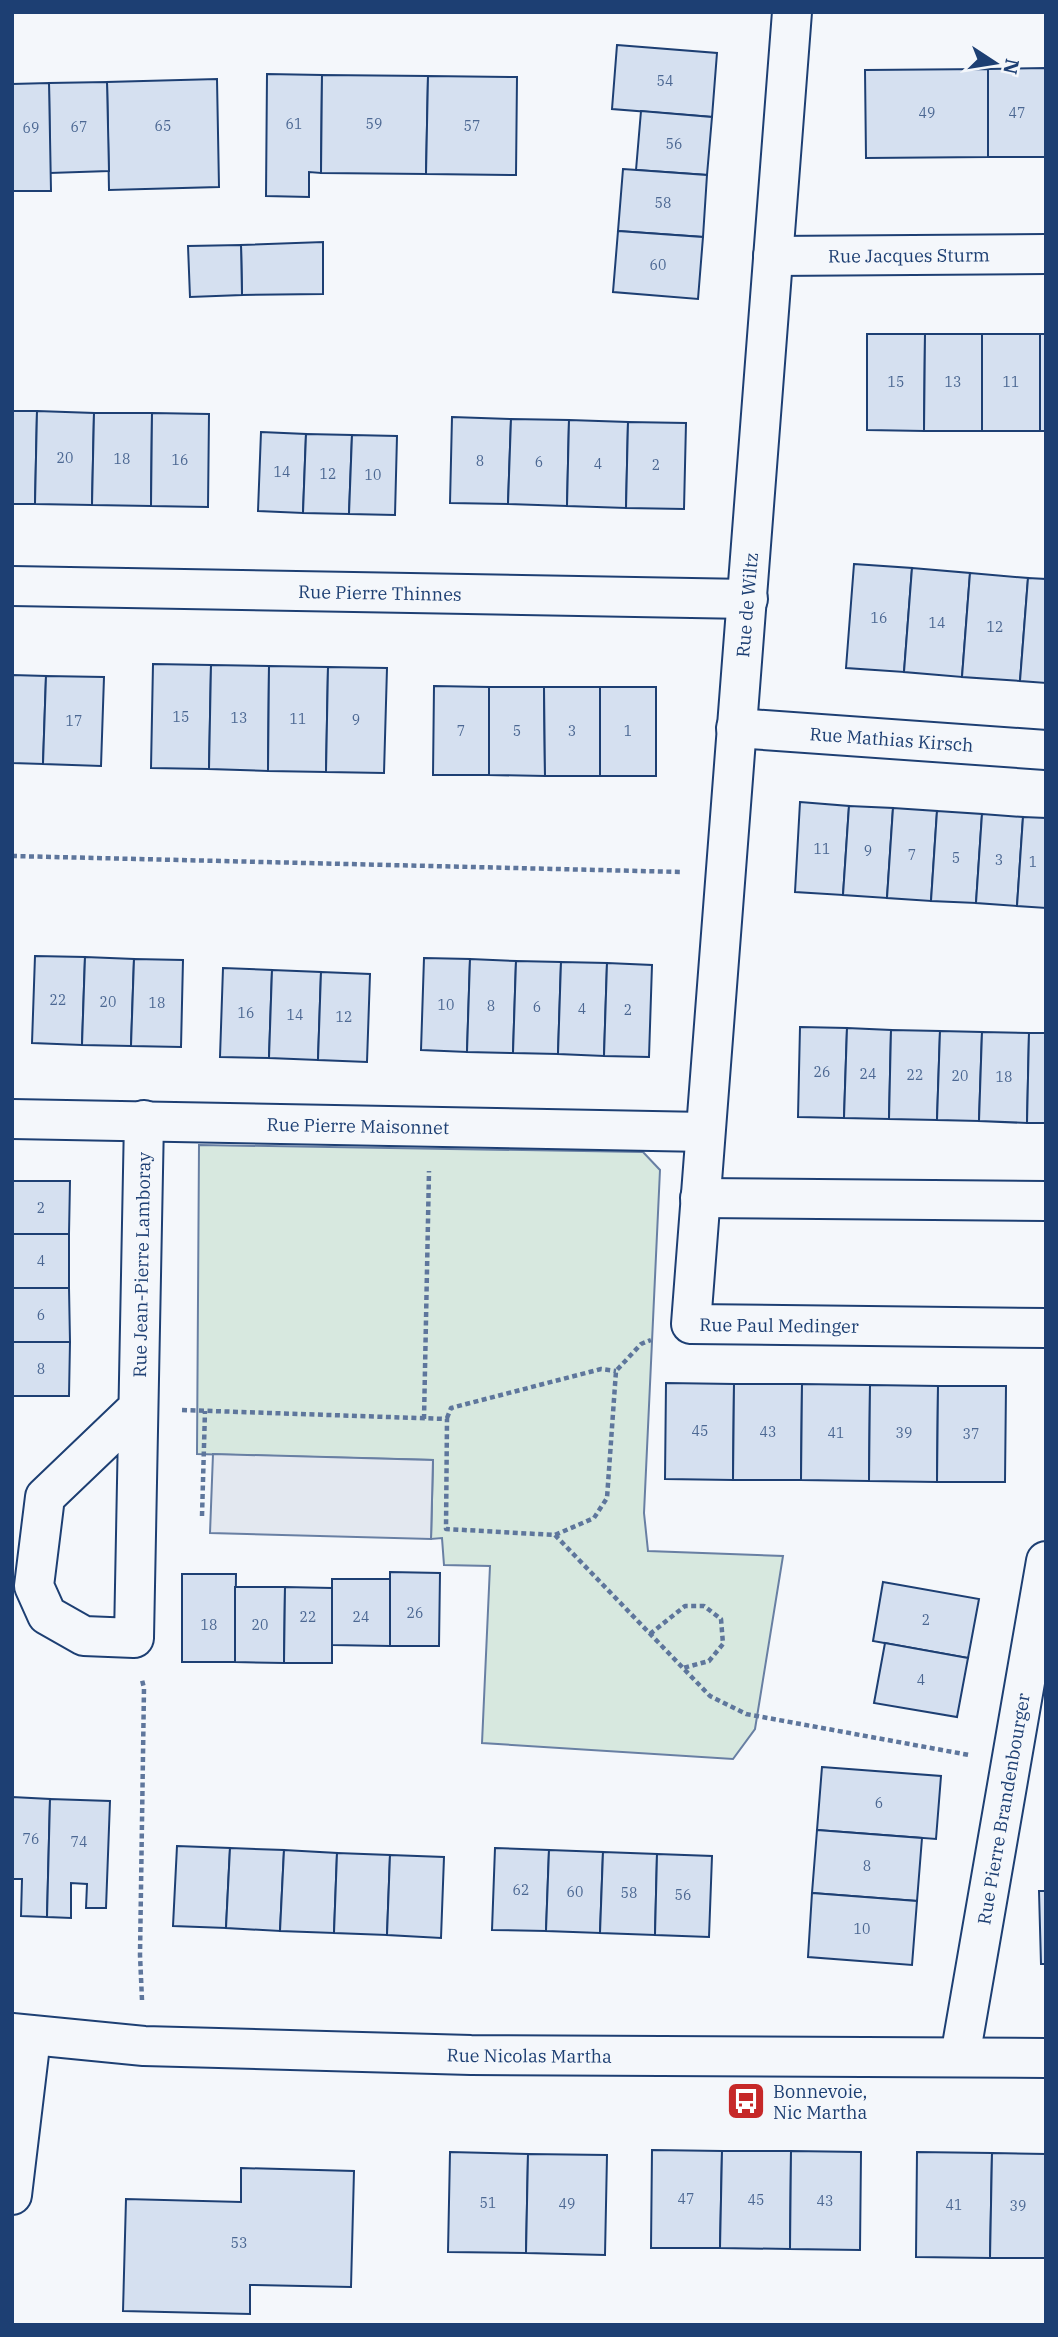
<svg xmlns="http://www.w3.org/2000/svg" width="1058" height="2337" viewBox="0 0 1058 2337" font-family="'IBM Plex Serif',serif">
<rect width="100%" height="100%" fill="#f4f7fb"/>
<path fill="#d7e8df" stroke="#687fa3" stroke-width="2" d="M199 1145 643 1152 660 1170 644 1513 648 1551 783 1556 755 1729 733 1759 482 1743 490 1566 444 1565 442 1538 431 1539 433 1460 197 1454Z"/>
<path fill="#e3e8f0" stroke="#687fa3" stroke-width="2" d="M213 1454 433 1460 431 1539 210 1533Z"/>
<g fill="#d5e0f0" stroke="#1d3f73" stroke-width="2">
<path d="M617 45 717 53 712 117 612 109Z"/>
<path d="M1046 68V157H988V69Z"/>
<path d="M988 69V157L866 158 865 70Z"/>
<path d="M267 74 322 75 321 173 309 172V197L266 196Z"/>
<path d="M322 75 428 76 426 174 321 173Z"/>
<path d="M428 76 517 77 516 175 426 174Z"/>
<path d="M217 79 219 187 109 190 107 82Z"/>
<path d="M107 82 109 171 50 173 49 83Z"/>
<path d="M49 83 51 191H12V84Z"/>
<path d="M641 111 712 117 707 175 636 170Z"/>
<path d="M623 169 707 175 703 237 618 231Z"/>
<path d="M618 231 703 237 698 299 613 292Z"/>
<path d="M323 242V294L242 295 241 245Z"/>
<path d="M241 245 242 295 190 297 188 246Z"/>
<path d="M867 334H925L924 431 867 430Z"/>
<path d="M925 334H982V431H924Z"/>
<rect x="982" y="334" width="58" height="97"/>
<rect x="1040" y="334" width="6" height="97"/>
<path d="M12 411H37L35 504H12Z"/>
<path d="M37 411 94 413 92 505 35 504Z"/>
<path d="M94 413H152L151 506 92 505Z"/>
<path d="M152 413 209 414 208 507 151 506Z"/>
<path d="M452 417 511 419 508 504 450 503Z"/>
<path d="M511 419 569 420 567 506 508 504Z"/>
<path d="M569 420 628 422 626 508 567 506Z"/>
<path d="M628 422 686 423 684 509 626 508Z"/>
<path d="M261 432 306 434 303 513 258 511Z"/>
<path d="M306 434 352 435 349 514 303 513Z"/>
<path d="M352 435 397 436 395 515 349 514Z"/>
<path d="M854 564 912 568 904 672 846 668Z"/>
<path d="M912 568 970 573 962 677 904 672Z"/>
<path d="M970 573 1028 578 1020 681 962 677Z"/>
<path d="M1028 578 1046 579V683L1020 681Z"/>
<path d="M153 664 211 665 209 769 151 768Z"/>
<path d="M211 665 269 666 268 771 209 769Z"/>
<path d="M269 666 328 667 326 772 268 771Z"/>
<path d="M328 667 387 668 384 773 326 772Z"/>
<path d="M12 675 46 676 43 764 12 763Z"/>
<path d="M46 676 104 677 101 766 43 764Z"/>
<path d="M434 686 489 687V775H433Z"/>
<path d="M489 687H544L545 776 489 775Z"/>
<path d="M544 687H600V776H545Z"/>
<rect x="600" y="687" width="56" height="89"/>
<path d="M800 802 849 806 843 895 795 892Z"/>
<path d="M849 806 893 808 887 898 843 895Z"/>
<path d="M893 808 937 811 931 901 887 898Z"/>
<path d="M937 811 982 814 976 903 931 901Z"/>
<path d="M982 814 1023 817 1017 906 976 903Z"/>
<path d="M1023 817 1046 818V908L1017 906Z"/>
<path d="M35 956 85 957 82 1045 32 1043Z"/>
<path d="M85 957 134 959 131 1046 82 1045Z"/>
<path d="M424 958 470 959 467 1052 421 1050Z"/>
<path d="M134 959 183 960 181 1047 131 1046Z"/>
<path d="M470 959 516 961 513 1053 467 1052Z"/>
<path d="M516 961 561 962 558 1054 513 1053Z"/>
<path d="M561 962 607 963 604 1056 558 1054Z"/>
<path d="M607 963 652 965 649 1057 604 1056Z"/>
<path d="M223 968 272 970 269 1058 220 1057Z"/>
<path d="M272 970 321 972 318 1060 269 1058Z"/>
<path d="M321 972 370 974 367 1062 318 1060Z"/>
<path d="M800 1027 847 1028 844 1118 798 1117Z"/>
<path d="M847 1028 891 1030 889 1119 844 1118Z"/>
<path d="M891 1030 940 1031 937 1120 889 1119Z"/>
<path d="M940 1031 982 1032 979 1121 937 1120Z"/>
<path d="M982 1032 1029 1033 1027 1123 979 1121Z"/>
<path d="M1029 1033H1046V1123H1027Z"/>
<path d="M12 1181H70L69 1234H12Z"/>
<rect x="12" y="1234" width="57" height="54"/>
<path d="M12 1288H69L70 1342H12Z"/>
<path d="M12 1342H70L69 1396H12Z"/>
<path d="M666 1383 734 1384 733 1480 665 1479Z"/>
<path d="M734 1384H802L801 1480H733Z"/>
<path d="M802 1384 870 1385 869 1481 801 1480Z"/>
<path d="M870 1385 938 1386 937 1482 869 1481Z"/>
<path d="M938 1386H1006L1005 1482H937Z"/>
<path d="M390 1572 440 1573 439 1646H390Z"/>
<path d="M182 1574H236L235 1662H182Z"/>
<path d="M332 1579H390V1646L332 1645Z"/>
<path d="M883 1582 979 1599 968 1658 873 1641Z"/>
<path d="M235 1587H285L284 1663 235 1662Z"/>
<path d="M285 1587 332 1588V1663H284Z"/>
<path d="M885 1643 968 1658 957 1717 874 1703Z"/>
<path d="M822 1767 941 1776 936 1839 817 1830Z"/>
<path d="M12 1797 50 1799 47 1917 21 1916 22 1879H12Z"/>
<path d="M50 1799 110 1801 106 1908H86L87 1884 71 1883V1918L47 1917Z"/>
<path d="M817 1830 922 1838 917 1901 812 1893Z"/>
<path d="M177 1846 230 1848 226 1928 173 1926Z"/>
<path d="M230 1848 284 1850 280 1931 226 1928Z"/>
<path d="M495 1848 549 1850 546 1931 492 1930Z"/>
<path d="M284 1850 337 1853 334 1933 280 1931Z"/>
<path d="M549 1850 603 1852 600 1933 546 1931Z"/>
<path d="M603 1852 657 1854 655 1935 600 1933Z"/>
<path d="M337 1853 390 1855 387 1935 334 1933Z"/>
<path d="M657 1854 712 1856 709 1937 655 1935Z"/>
<path d="M390 1855 444 1857 441 1938 387 1935Z"/>
<path d="M1039 1891H1046V1964H1041Z"/>
<path d="M812 1893 917 1901 912 1965 808 1957Z"/>
<path d="M652 2150 722 2151 720 2248H651Z"/>
<path d="M722 2151H791L790 2249 720 2248Z"/>
<path d="M791 2151 861 2152 860 2250 790 2249Z"/>
<path d="M450 2152 528 2154 526 2253 448 2252Z"/>
<path d="M917 2152 992 2153 990 2258 916 2257Z"/>
<path d="M992 2153 1046 2154V2258H990Z"/>
<path d="M528 2154 607 2155 605 2255 526 2253Z"/>
<path d="M241 2168 354 2171 351 2287 250 2285V2314L123 2311 126 2199 241 2202Z"/>
</g>
<g fill="none" stroke-linecap="round" stroke-linejoin="round">
<g stroke="#1d3f73" stroke-width="42">
<g id="minor">
<path id="s1" d="M792 12 691 1324 1046 1328"/>
<path id="s2" d="M773 256 1046 254"/>
<path id="s3" d="M12 586 748 599"/>
<path id="s4" d="M736 728 1046 750"/>
<path id="s5" d="M12 1119 705 1132"/>
<path d="M700 1198 1046 1201"/>
<path id="s6" d="M138 1408 45 1497 34 1586 47 1615 84 1636 134 1638 144 1120"/>
<path id="s7" d="M960 2057 1046 1561"/>
<path d="M12 2195 31 2037"/>
</g>
</g>
<g stroke="#1d3f73" stroke-width="42">
<g id="tertiary">
<path id="s8" d="M12 2033 144 2046 471 2055 1046 2058"/>
</g>
</g>
<g stroke="#5e769c" stroke-width="4.5" stroke-dasharray="5 3.5" stroke-linecap="butt">
<path d="M12 856 682 872"/>
<path d="M182 1410 447 1419 446 1529 555 1535 594 1518 607 1498 616 1371 641 1344 651 1340"/>
<path d="M447 1418 451 1408 601 1369 616 1371"/>
<path d="M424 1419 429 1171"/>
<path d="M202 1516 205 1411"/>
<path d="M555 1535 710 1696 746 1714 969 1755"/>
<path d="M650 1634 685 1606H704L721 1619 723 1644 709 1661 683 1668"/>
<path d="M142 2000 140 1955 144 1688 142 1680"/>
</g>
<use href="#minor" stroke="#f4f7fb" stroke-width="38"/>
<use href="#tertiary" stroke="#f4f7fb" stroke-width="38"/>
</g>
<defs>
<g id="bus-square" transform="scale(2.0125)"><rect x="-9" y="-9" width="18" height="18" rx="4" fill="#c62828" stroke="#f4f7fb"/><path d="M-5-6H5V4H4V6H2V4H-2V6H-4V4H-5ZM-3.5-4V0h7V-4ZM-3.5 1.2v1.5H-2V1.2ZM2 1.2v1.5H3.5V1.2Z" fill="#fff"/></g>
</defs>
<g fill-rule="evenodd">
<use href="#bus-square" x="746" y="2101"/>
</g>
<g text-anchor="middle" dominant-baseline="central" stroke-width="5" stroke-linejoin="round" paint-order="stroke">
<g font-size="14" fill="#4b6792">
<text x="665" y="81">54</text>
<text x="927" y="113">49</text>
<text x="1017" y="113">47</text>
<text x="294" y="124">61</text>
<text x="374" y="124">59</text>
<text x="163" y="126">65</text>
<text x="472" y="126">57</text>
<text x="79" y="127">67</text>
<text x="31" y="128">69</text>
<text x="674" y="144">56</text>
<text x="663" y="203">58</text>
<text x="658" y="265">60</text>
<text x="896" y="382">15</text>
<text x="953" y="382">13</text>
<text x="1011" y="382">11</text>
<text x="65" y="458">20</text>
<text x="122" y="459">18</text>
<text x="180" y="460">16</text>
<text x="480" y="461">8</text>
<text x="539" y="462">6</text>
<text x="598" y="464">4</text>
<text x="656" y="465">2</text>
<text x="282" y="472">14</text>
<text x="328" y="474">12</text>
<text x="373" y="475">10</text>
<text x="879" y="618">16</text>
<text x="937" y="623">14</text>
<text x="995" y="627">12</text>
<text x="181" y="717">15</text>
<text x="239" y="718">13</text>
<text x="298" y="719">11</text>
<text x="356" y="720">9</text>
<text x="74" y="721">17</text>
<text x="461" y="731">7</text>
<text x="517" y="731">5</text>
<text x="572" y="731">3</text>
<text x="628" y="731">1</text>
<text x="822" y="849">11</text>
<text x="868" y="851">9</text>
<text x="912" y="855">7</text>
<text x="956" y="858">5</text>
<text x="999" y="860">3</text>
<text x="1033" y="862">1</text>
<text x="58" y="1000">22</text>
<text x="108" y="1002">20</text>
<text x="157" y="1003">18</text>
<text x="446" y="1005">10</text>
<text x="491" y="1006">8</text>
<text x="537" y="1007">6</text>
<text x="582" y="1009">4</text>
<text x="628" y="1010">2</text>
<text x="246" y="1013">16</text>
<text x="295" y="1015">14</text>
<text x="344" y="1017">12</text>
<text x="822" y="1072">26</text>
<text x="868" y="1074">24</text>
<text x="915" y="1075">22</text>
<text x="960" y="1076">20</text>
<text x="1004" y="1077">18</text>
<text x="41" y="1208">2</text>
<text x="41" y="1261">4</text>
<text x="41" y="1315">6</text>
<text x="41" y="1369">8</text>
<text x="700" y="1431">45</text>
<text x="768" y="1432">43</text>
<text x="836" y="1433">41</text>
<text x="904" y="1433">39</text>
<text x="971" y="1434">37</text>
<text x="415" y="1613">26</text>
<text x="308" y="1617">22</text>
<text x="361" y="1617">24</text>
<text x="926" y="1620">2</text>
<text x="209" y="1625">18</text>
<text x="260" y="1625">20</text>
<text x="921" y="1680">4</text>
<text x="879" y="1803">6</text>
<text x="31" y="1839">76</text>
<text x="79" y="1842">74</text>
<text x="867" y="1866">8</text>
<text x="521" y="1890">62</text>
<text x="575" y="1892">60</text>
<text x="629" y="1893">58</text>
<text x="683" y="1895">56</text>
<text x="862" y="1929">10</text>
<text x="686" y="2199">47</text>
<text x="756" y="2200">45</text>
<text x="825" y="2201">43</text>
<text x="488" y="2203">51</text>
<text x="567" y="2204">49</text>
<text x="954" y="2205">41</text>
<text x="1018" y="2206">39</text>
<text x="239" y="2243">53</text>
</g>
<g font-size="18" fill="#1d3f73" stroke="#f4f7fb">
<text stroke="none"><textPath href="#s2" startOffset="136">Rue Jacques Sturm</textPath></text>
<text stroke="none"><textPath href="#s3" startOffset="368">Rue Pierre Thinnes</textPath></text>
<text transform="translate(747 605) rotate(-85)">Rue de Wiltz</text>
<text stroke="none"><textPath href="#s4" startOffset="156">Rue Mathias Kirsch</textPath></text>
<text stroke="none"><textPath href="#s5" startOffset="346">Rue Pierre Maisonnet</textPath></text>
<text stroke="none"><textPath href="#s6" startOffset="716">Rue Jean-Pierre Lamboray</textPath></text>
<text stroke="none"><textPath href="#s1" startOffset="1404">Rue Paul Medinger</textPath></text>
<text stroke="none"><textPath href="#s7" startOffset="252">Rue Pierre Brandenbourger</textPath></text>
<text stroke="none"><textPath href="#s8" startOffset="518">Rue Nicolas Martha</textPath></text>
</g>
<g font-size="18" fill="#1d3f73" stroke="#f4f7fb" text-anchor="start">
<text x="773" y="2091">Bonnevoie,<tspan x="773" dy="21">Nic Martha</tspan></text>
</g>
</g>
<rect width="1058" height="2337" fill="none" stroke="#1d3f73" stroke-width="28"/>
<g transform="translate(995 63) rotate(102)" stroke="#f4f7fb" stroke-width="5" paint-order="stroke">
<path d="M0-5L12 26L0 18L-12 26Z" fill="#1d3f73"/>
<text y="-10" font-size="19" font-weight="bold" text-anchor="middle" fill="#1d3f73">N</text>
</g>
</svg>
